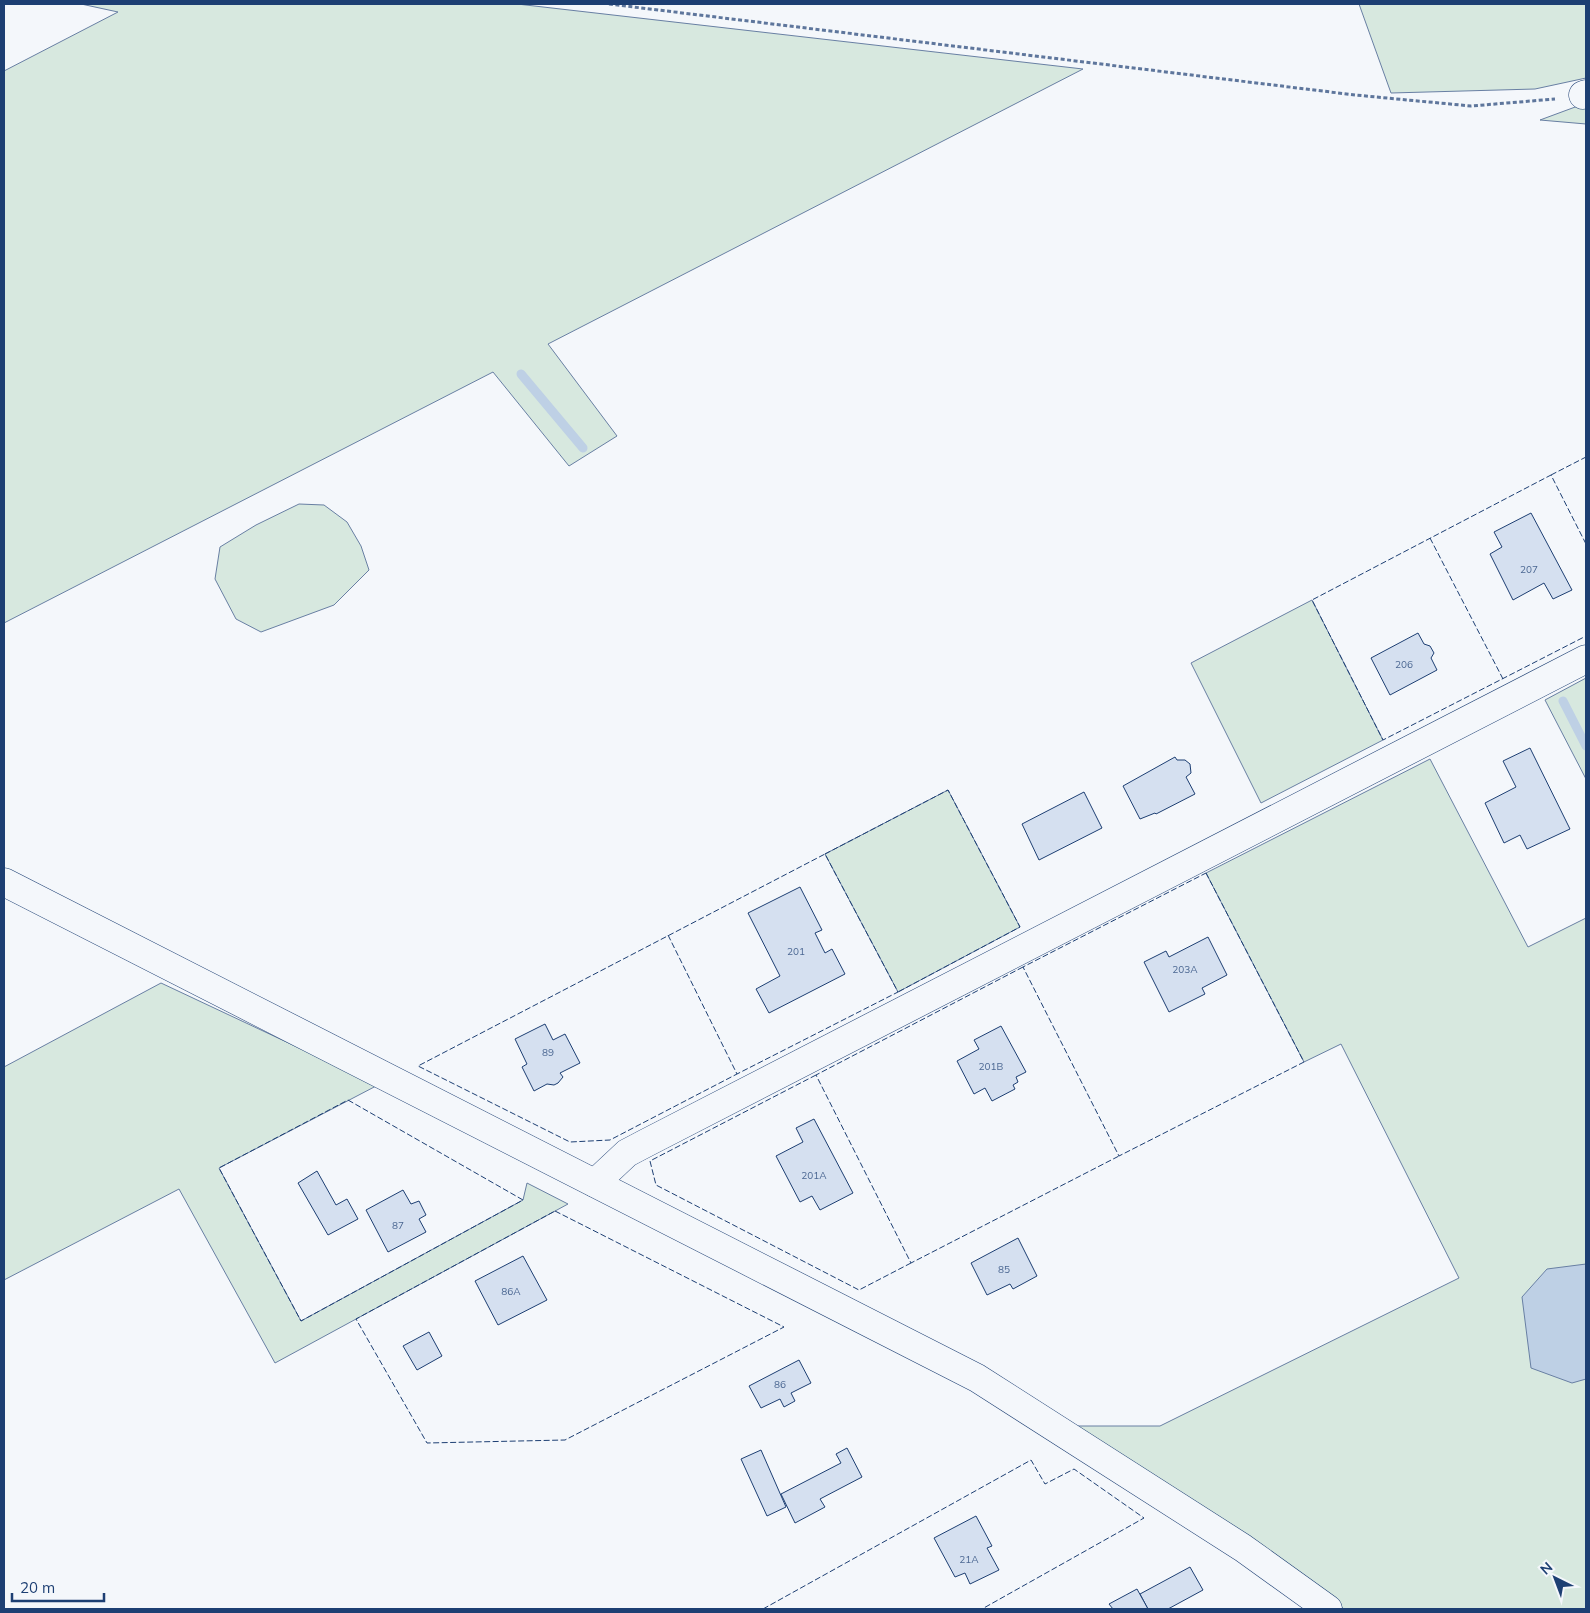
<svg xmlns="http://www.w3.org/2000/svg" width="1590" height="1613" viewBox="0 0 1590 1613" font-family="Mulish,sans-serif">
<rect width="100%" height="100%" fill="#f4f7fb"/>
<g fill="#d7e8df" stroke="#687fa3">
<path d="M81 4H517L1083 69 548 344 617 436 569 466 493 372 4 623V71L118 12Z"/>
<path d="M1359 4H1586V78L1535 89 1391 93Z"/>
<path d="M1586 103V124L1540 120Z"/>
<path d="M299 504 324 505 347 522 361 546 369 570 334 605 261 632 236 619 215 579 220 547 256 525Z"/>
<path d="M1312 600 1383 740 1261 803 1191 663Z"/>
<path d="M1586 678V779L1545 700Z"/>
<path d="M1430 759 1528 947 1586 918V1609H1344L1076 1426H1160L1459 1278 1341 1044 1304 1062 1206 873Z"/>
<path d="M948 790 1020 927 898 992 825 854Z"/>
<path d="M161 983 378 1085 219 1168 301 1321 523 1200 527 1183 568 1204 275 1363 179 1189 4 1280V1067Z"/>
</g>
<path fill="#bed0e5" stroke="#687fa3" d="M1586 1264V1379L1572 1383 1531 1368 1522 1297 1547 1269Z"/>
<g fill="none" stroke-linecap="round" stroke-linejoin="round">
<g stroke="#bed0e5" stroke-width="9">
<path d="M521 374 583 448"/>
<path d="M1563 701 1586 746"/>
</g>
</g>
<g fill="#d5e0f0" stroke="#1d3f73">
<path d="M1531 513 1572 590 1553 599 1544 583 1513 600 1490 554 1502 547 1494 532Z"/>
<path d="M1418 633 1424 644 1430 646 1434 653 1431 658 1437 670 1390 695 1371 658Z"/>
<path d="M1530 748 1570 829 1527 849 1520 835 1504 843 1485 803 1516 787 1503 761Z"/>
<path d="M1175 757 1177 760H1185L1190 764 1191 773 1186 777 1195 794 1156 814 1155 813 1140 819 1123 786Z"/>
<path d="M1084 792 1102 828 1039 860 1022 824Z"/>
<path d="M800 887 822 930 815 933 825 953 832 949 845 974 769 1013 756 989 780 976 748 913Z"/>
<path d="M1208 937 1227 975 1202 988 1205 994 1169 1012 1144 962 1166 951 1169 957Z"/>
<path d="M545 1024 553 1040 565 1034 580 1063 560 1073 563 1077 558 1083 554 1085 547 1084 534 1091 522 1067 527 1064 515 1039Z"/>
<path d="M1001 1026 1026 1072 1016 1077 1018 1082 1013 1085 1015 1089 992 1101 985 1088 974 1094 957 1061 979 1049 974 1040Z"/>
<path d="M814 1119 853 1193 820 1210 812 1196 800 1202 776 1156 803 1142 796 1128Z"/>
<path d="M317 1171 336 1205 347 1199 358 1219 328 1235 298 1183Z"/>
<path d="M403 1190 411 1204 419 1201 426 1215 419 1219 426 1232 388 1252 366 1210Z"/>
<path d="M1018 1238 1037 1276 1013 1289 1010 1284 987 1295 971 1263Z"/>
<path d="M523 1256 547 1300 498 1325 475 1281Z"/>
<path d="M429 1332 442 1356 417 1370 403 1346Z"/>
<path d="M799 1360 811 1383 791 1393 795 1401 784 1407 780 1399 761 1408 749 1386Z"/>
<path d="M847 1448 862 1477 820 1499 825 1507 795 1523 781 1494 841 1463 836 1454Z"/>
<path d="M761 1450 786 1507 767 1516 741 1459Z"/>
<path d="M976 1516 992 1546 987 1548 999 1570 970 1584 965 1573 955 1577 934 1538Z"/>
<path d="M1190 1567 1203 1590 1168 1609H1148L1140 1594Z"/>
<path d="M1137 1589 1148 1609H1113L1109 1604Z"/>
</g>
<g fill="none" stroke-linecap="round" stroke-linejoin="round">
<g stroke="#1d3f73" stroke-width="29">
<g id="minor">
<path d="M1583 95 1586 94"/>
<path d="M4 882 977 1378 1243 1548 1328 1609"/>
<path d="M595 1183 627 1153 646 1143 1586 659"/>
</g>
</g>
<path stroke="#5e769c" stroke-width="3" stroke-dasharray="4 2.5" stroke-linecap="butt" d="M609 4 1355 95 1471 106 1555 99"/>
<use href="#minor" stroke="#f4f7fb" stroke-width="28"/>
<g stroke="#1d3f73" stroke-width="1" stroke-dasharray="6 2.5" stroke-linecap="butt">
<path d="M1551 475 1586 457"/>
<path d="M1430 538 1503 679"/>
<path d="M1586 544 1551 475 1312 600 1383 740 1586 636"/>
<path d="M825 854 948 790 1020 927 898 992"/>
<path d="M1206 873 1304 1062 1119 1156 1023 967Z"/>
<path d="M668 935 737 1074 610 1140 570 1142 418 1066 825 854 898 992 737 1074"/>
<path d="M1023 967 816 1075 911 1263 1119 1156"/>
<path d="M816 1075 650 1161 656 1185 859 1290 911 1263"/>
<path d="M348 1100 523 1200 301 1321 219 1168Z"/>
<path d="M555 1211 784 1327 565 1440 427 1443 356 1319Z"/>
<path d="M763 1609 1031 1460 1045 1484 1074 1469 1144 1518 982 1609"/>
</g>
</g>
<g text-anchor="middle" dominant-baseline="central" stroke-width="4" stroke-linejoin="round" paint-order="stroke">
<g font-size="10" fill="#4b6792">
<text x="1529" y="569">207</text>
<text x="1404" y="664">206</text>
<text x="796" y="951">201</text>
<text x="1185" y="969">203A</text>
<text x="548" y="1052">89</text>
<text x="991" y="1066">201B</text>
<text x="814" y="1175">201A</text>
<text x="398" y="1225">87</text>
<text x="1004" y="1269">85</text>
<text x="511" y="1291">86A</text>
<text x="780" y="1384">86</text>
<text x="969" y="1559">21A</text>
</g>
</g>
<rect width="1590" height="1613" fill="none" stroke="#1d3f73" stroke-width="10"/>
<g transform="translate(1555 1578) rotate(318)" stroke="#f4f7fb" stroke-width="4" paint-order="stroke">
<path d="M0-4L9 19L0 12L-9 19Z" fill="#1d3f73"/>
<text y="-8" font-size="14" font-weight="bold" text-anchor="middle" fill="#1d3f73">N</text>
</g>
<path d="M12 1593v8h92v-8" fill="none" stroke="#1d3f73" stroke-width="2.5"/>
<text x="20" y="1593" font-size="15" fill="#1d3f73" stroke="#f4f7fb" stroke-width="4" paint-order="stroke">20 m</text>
</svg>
